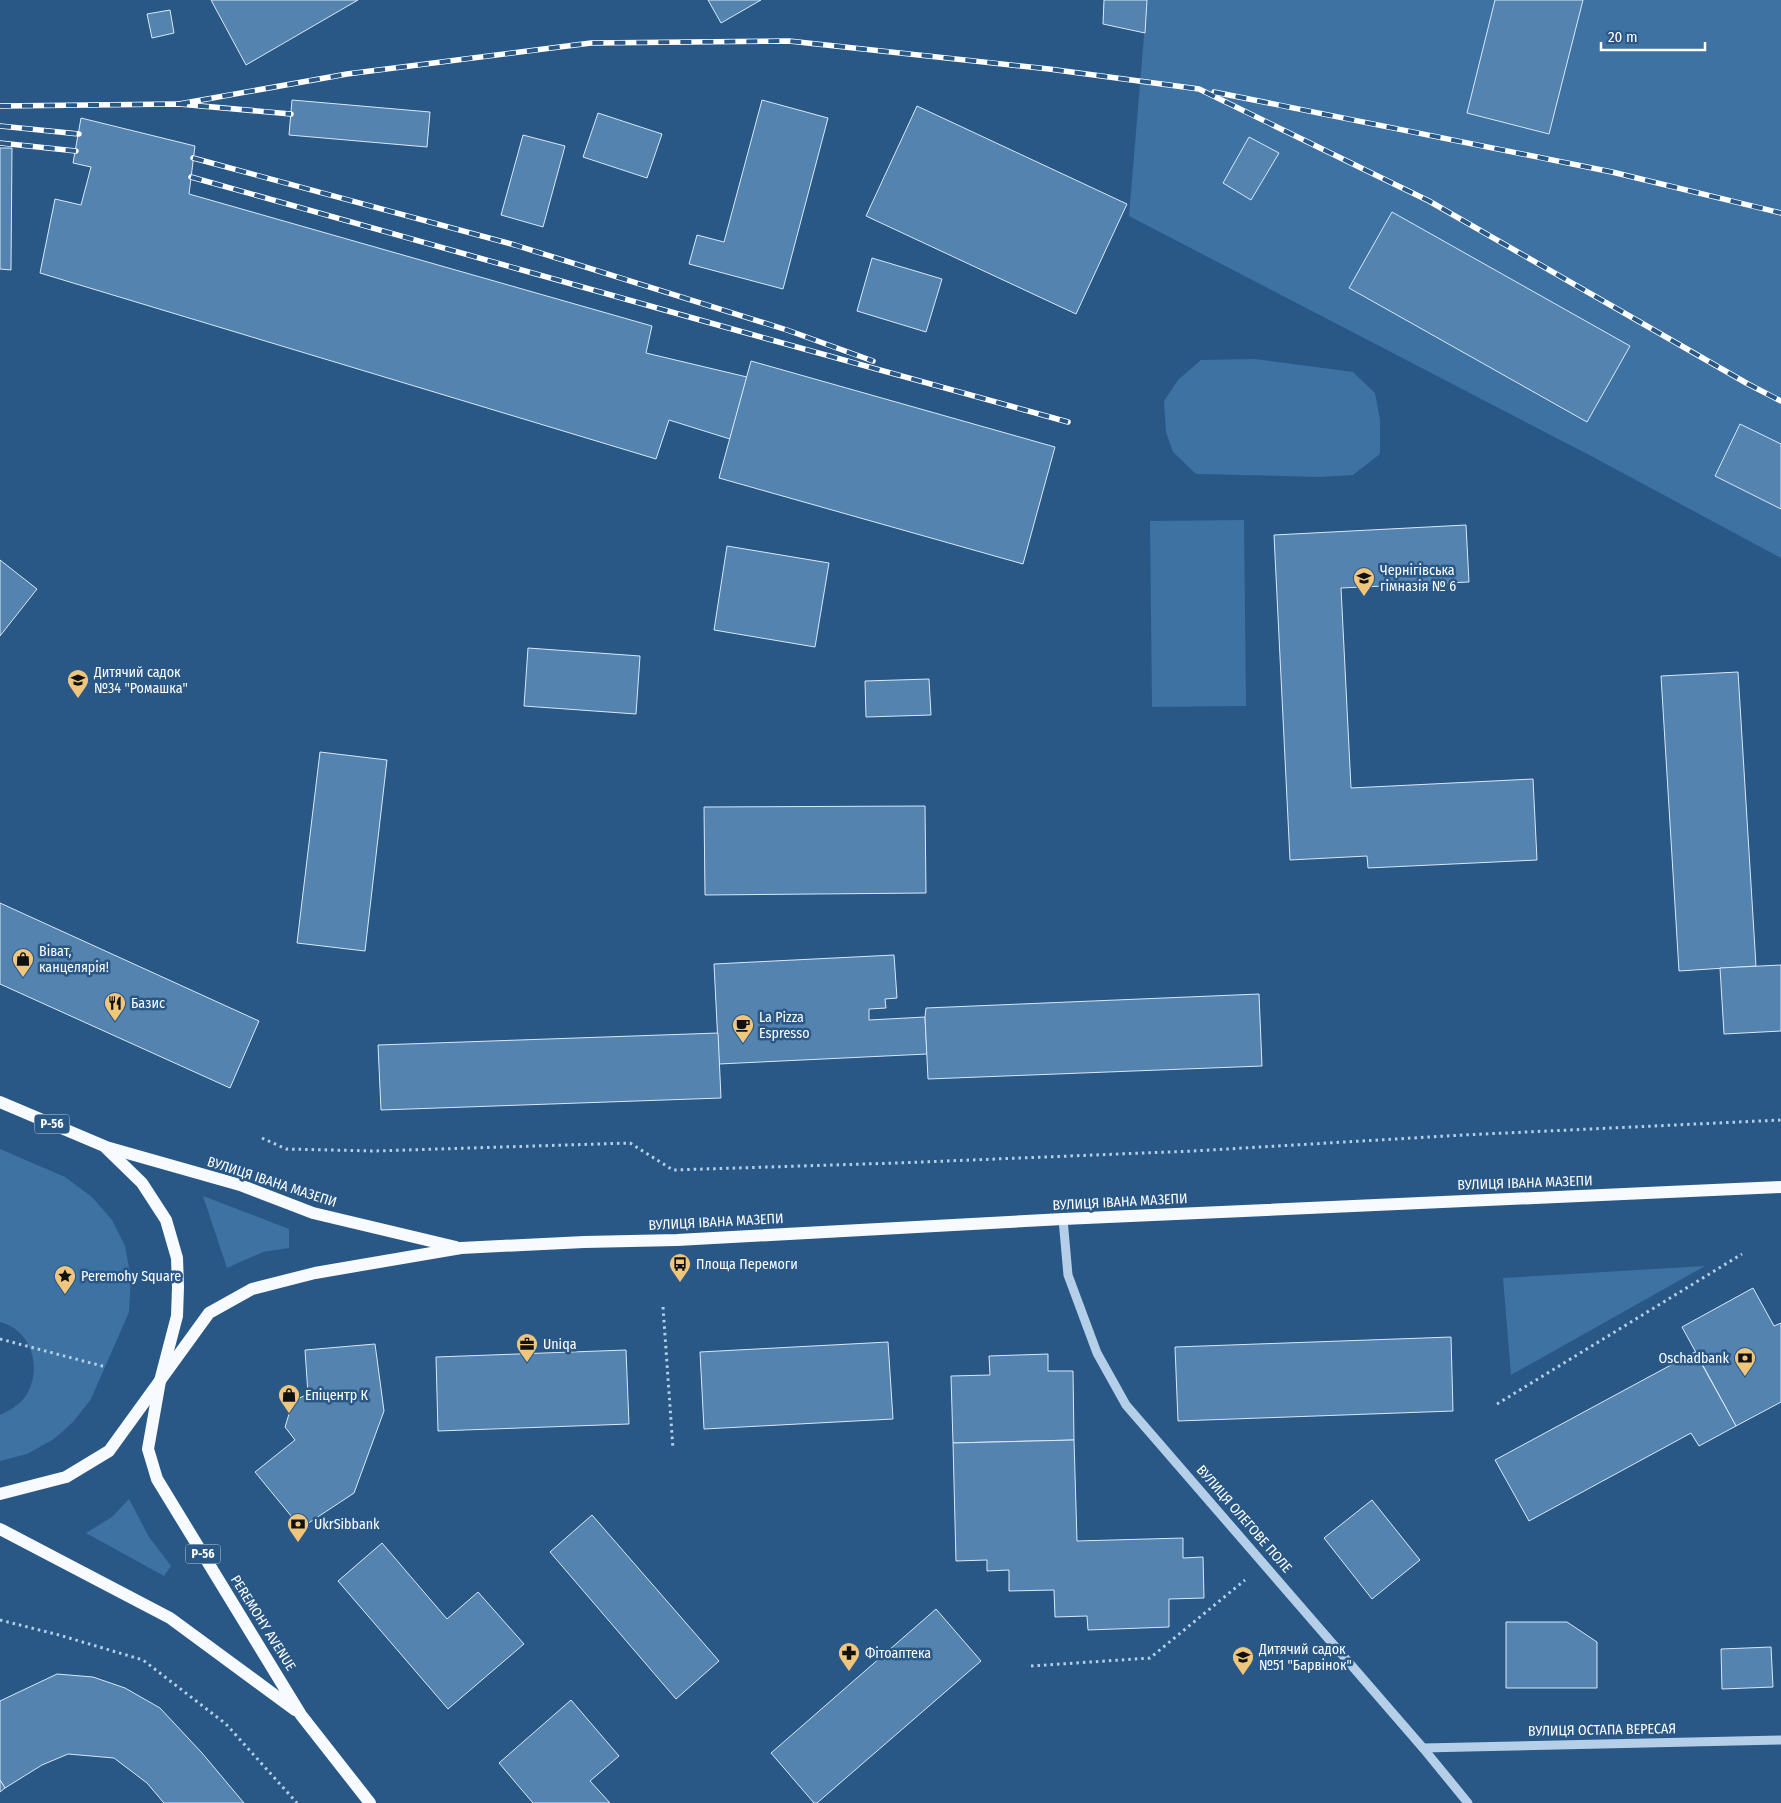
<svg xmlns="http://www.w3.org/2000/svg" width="1781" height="1803" viewBox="0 0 1781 1803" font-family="'Fira Sans Condensed',sans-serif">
<rect width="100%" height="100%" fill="#295887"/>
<g fill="#3d72a3">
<path d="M1147 0H1781V558L1593 457 1129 216Z"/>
<path d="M1255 359 1353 372 1375 393 1380 420V454L1353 475 1319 477 1196 474 1173 452 1166 432 1164 401 1178 380 1201 360Z"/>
<path d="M1244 520 1246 706 1152 707 1150 521Z"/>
<path d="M0 1149 65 1177 92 1197 112 1220 125 1246 131 1278 129 1312 91 1399 73 1422 54 1439 27 1454 0 1461V1415C10 1410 18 1406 25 1397 43 1371 33 1330 0 1322Z"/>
<path d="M203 1196 289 1229V1248L263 1252 227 1268Z"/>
<path d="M1705 1266 1511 1375 1503 1278Z"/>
<path d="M129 1499 149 1537 171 1566 164 1576 86 1533 112 1517Z"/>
</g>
<g fill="#5583b0" stroke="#d8e8f6">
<path d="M211 0H358L246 65Z"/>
<path d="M708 0H761L721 23Z"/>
<path d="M1104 0H1147L1145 33 1103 24Z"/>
<path d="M1495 0H1583L1549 134 1467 113Z"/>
<path d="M170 10 174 33 152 38 147 14Z"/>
<path d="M292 100 430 112 427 147 289 135Z"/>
<path d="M762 100 828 118 783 289 689 264 697 235 724 242Z"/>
<path d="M917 106 1127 204 1076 314 866 216Z"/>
<path d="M598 113 662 134 647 178 583 157Z"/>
<path d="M81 118 195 146 189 194 652 326 646 353 747 377 730 439 669 420 656 459 40 273 55 199 81 205 91 167 73 163Z"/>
<path d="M523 135 565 146 543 227 501 215Z"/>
<path d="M1249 137 1279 153 1251 200 1223 183Z"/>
<path d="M0 148H12L11 270 0 269Z"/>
<path d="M1392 212 1630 346 1587 422 1349 288Z"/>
<path d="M872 258 942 279 926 332 857 311Z"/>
<path d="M751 361 1055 447 1023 564 719 478Z"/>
<path d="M1740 424 1781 444V509L1715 476Z"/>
<path d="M1466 525 1469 582 1341 588 1351 788 1533 779 1537 860 1368 868 1367 856 1290 860 1274 535Z"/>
<path d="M727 546 829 563 815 647 714 630Z"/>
<path d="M0 560 37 589 0 636Z"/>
<path d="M528 648 640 656 636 714 524 706Z"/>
<path d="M1738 672 1756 966 1679 971 1661 676Z"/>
<path d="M929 679 931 715 866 717 865 681Z"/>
<path d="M320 752 387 760 365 951 297 943Z"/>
<path d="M925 806 926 893 705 895 704 807Z"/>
<path d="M0 903 259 1021 230 1088 0 984Z"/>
<path d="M894 955 897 998 885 999 886 1008 869 1009V1020L925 1017 927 1054 719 1064 714 964Z"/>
<path d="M1781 965V1031L1724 1034 1720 968Z"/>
<path d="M1259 994 1262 1066 928 1079 925 1017 926 1008Z"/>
<path d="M718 1033 721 1098 381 1110 378 1045Z"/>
<path d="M1753 1288 1774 1326 1781 1323V1402L1736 1426 1682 1327Z"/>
<path d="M1451 1337 1453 1411 1178 1421 1175 1347Z"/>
<path d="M888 1342 893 1419 704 1429 700 1352Z"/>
<path d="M375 1344 384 1411 354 1493 301 1528 255 1472 295 1440 285 1427 293 1401 308 1394 305 1350Z"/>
<path d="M626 1350 629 1424 438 1431 436 1357Z"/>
<path d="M1695 1352 1736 1426 1699 1446 1691 1433 1529 1521 1495 1460Z"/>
<path d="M1048 1354V1371H1073L1074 1440 953 1443 951 1376 990 1375 989 1356Z"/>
<path d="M1074 1440 1077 1541 1183 1538V1558L1203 1557 1204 1598 1169 1599V1627L1088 1630 1087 1616 1055 1617 1054 1590 1009 1591V1570L987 1571V1560L956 1561 953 1443Z"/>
<path d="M1372 1500 1420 1560 1372 1599 1324 1538Z"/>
<path d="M592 1515 719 1661 676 1699 550 1552Z"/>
<path d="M382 1543 447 1619 478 1592 524 1644 448 1709 338 1581Z"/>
<path d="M936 1609 981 1661 817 1803H814L771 1753Z"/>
<path d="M1506 1622H1567L1597 1642V1688H1506Z"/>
<path d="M1771 1647 1773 1687 1722 1689 1721 1649Z"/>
<path d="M57 1674 93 1677 125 1688 160 1708 202 1753 244 1803H164L147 1783 114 1758 68 1754 42 1765 5 1788 0 1780V1701Z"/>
<path d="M571 1700 619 1756 590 1781 610 1803H533L499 1763Z"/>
<path d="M0 1780 5 1788 0 1792Z"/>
</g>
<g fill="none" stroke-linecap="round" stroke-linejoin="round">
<g stroke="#b5cfe8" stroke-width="3" stroke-dasharray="2.5 4" stroke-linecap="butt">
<path d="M262 1138 286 1149 375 1151 630 1143 673 1170 897 1163 1193 1151 1463 1135 1781 1120"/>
<path d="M663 1307 673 1449"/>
<path d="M0 1339 106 1367"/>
<path d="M1497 1404 1742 1254"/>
<path d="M0 1620 59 1635 143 1660 226 1724 297 1803"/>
<path d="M1031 1666 1150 1658 1245 1580"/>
</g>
<g stroke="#b5cfe8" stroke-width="9">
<path d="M1063 1219 1068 1275 1097 1353 1126 1405 1423 1748 1468 1803"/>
<path d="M1423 1748 1781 1740"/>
</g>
<g stroke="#f7fafe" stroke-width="12">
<path d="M0 1102 104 1146 142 1183 166 1220 177 1258 178 1287 177 1316 160 1381 148 1449 157 1479 301 1715 370 1803"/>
<path d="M106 1147 240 1185 313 1213 456 1247"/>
<path d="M0 1494 66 1477 109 1451 209 1313 252 1289 315 1273 461 1248 584 1242 677 1240 1063 1219 1781 1187"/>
<path d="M0 1529 170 1618 295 1710"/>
</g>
<g stroke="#fff" stroke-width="5.5">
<g id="rail">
<path d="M1214 92 1612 172 1781 213"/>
<path d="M179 104 347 74 591 43 789 41 1049 69 1199 89 1429 201 1748 384 1781 401"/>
<path d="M0 106 179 104 291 114"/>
<path d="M0 126 79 134"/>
<path d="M0 143 76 151"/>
<path d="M193 158 515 245 787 330 873 361"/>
<path d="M191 177 732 329 1068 422"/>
</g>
</g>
<use href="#rail" stroke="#295887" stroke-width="4" stroke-dasharray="11" stroke-linecap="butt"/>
</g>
<defs>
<g id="school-pin" transform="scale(1.125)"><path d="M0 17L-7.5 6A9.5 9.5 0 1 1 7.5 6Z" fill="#efc67b" stroke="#295887"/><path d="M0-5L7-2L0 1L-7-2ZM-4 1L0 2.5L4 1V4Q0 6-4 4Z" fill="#111"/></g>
<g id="shop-pin" transform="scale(1.125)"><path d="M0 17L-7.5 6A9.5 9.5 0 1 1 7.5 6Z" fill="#efc67b" stroke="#295887"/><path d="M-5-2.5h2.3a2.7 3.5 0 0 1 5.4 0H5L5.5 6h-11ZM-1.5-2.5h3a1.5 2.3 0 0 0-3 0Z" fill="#111"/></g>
<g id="restaurant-pin" transform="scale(1.125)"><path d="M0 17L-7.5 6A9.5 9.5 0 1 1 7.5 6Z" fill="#efc67b" stroke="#295887"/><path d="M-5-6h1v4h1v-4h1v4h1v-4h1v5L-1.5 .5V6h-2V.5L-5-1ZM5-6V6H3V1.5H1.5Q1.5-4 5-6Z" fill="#111"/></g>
<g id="cafe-pin" transform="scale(1.125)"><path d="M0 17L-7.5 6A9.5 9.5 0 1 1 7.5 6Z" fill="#efc67b" stroke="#295887"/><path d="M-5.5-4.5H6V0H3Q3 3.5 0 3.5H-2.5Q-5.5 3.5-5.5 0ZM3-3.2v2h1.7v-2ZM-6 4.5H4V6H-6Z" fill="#111"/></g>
<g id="bus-pin" transform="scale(1.125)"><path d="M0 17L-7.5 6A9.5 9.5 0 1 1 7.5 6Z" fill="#efc67b" stroke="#295887"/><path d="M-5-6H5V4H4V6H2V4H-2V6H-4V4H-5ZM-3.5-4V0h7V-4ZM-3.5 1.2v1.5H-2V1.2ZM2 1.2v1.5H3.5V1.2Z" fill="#111"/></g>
<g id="sight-pin" transform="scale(1.125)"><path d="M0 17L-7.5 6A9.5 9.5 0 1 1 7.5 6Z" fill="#efc67b" stroke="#295887"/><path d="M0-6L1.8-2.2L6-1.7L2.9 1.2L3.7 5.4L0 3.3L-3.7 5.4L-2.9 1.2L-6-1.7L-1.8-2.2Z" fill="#111"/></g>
<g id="office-pin" transform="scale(1.125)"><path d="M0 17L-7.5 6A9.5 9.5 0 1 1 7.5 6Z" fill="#efc67b" stroke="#295887"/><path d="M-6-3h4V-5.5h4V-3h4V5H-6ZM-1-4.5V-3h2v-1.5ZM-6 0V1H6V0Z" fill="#111"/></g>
<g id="bank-pin" transform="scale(1.125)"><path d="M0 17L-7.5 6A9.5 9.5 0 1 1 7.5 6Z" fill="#efc67b" stroke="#295887"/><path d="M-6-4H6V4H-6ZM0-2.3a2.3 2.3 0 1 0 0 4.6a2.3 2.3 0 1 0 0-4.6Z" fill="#111"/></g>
<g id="pharmacy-pin" transform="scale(1.125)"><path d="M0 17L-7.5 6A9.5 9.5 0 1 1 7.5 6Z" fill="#efc67b" stroke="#295887"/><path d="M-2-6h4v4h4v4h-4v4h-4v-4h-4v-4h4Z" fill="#111"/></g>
</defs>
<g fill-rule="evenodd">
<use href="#school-pin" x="1364" y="578"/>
<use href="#school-pin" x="78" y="680"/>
<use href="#shop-pin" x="23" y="959"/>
<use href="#restaurant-pin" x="115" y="1003"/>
<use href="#cafe-pin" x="743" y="1025"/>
<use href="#bus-pin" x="680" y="1264"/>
<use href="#sight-pin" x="65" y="1276"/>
<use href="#office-pin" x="527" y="1344"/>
<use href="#bank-pin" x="1745" y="1358"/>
<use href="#shop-pin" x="289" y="1395"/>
<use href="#bank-pin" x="298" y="1524"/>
<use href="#pharmacy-pin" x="849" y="1653"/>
<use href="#school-pin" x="1243" y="1657"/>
</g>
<g text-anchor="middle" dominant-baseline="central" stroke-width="5" stroke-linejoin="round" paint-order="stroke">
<g fill="#295887" stroke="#bfcddb" stroke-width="1">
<rect x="34.5" y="1114.5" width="35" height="19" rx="4"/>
<rect x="185.5" y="1544.5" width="35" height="19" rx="4"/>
</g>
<g font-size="12" font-weight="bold" fill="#fff">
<text x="52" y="1124">Р-56</text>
<text x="203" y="1554">Р-56</text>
</g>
<g font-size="14" fill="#fff" stroke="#295887" text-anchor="start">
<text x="1380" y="570">Чернігівська<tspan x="1380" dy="16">гімназія № 6</tspan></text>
<text x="94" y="672">Дитячий садок<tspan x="94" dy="16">№34 "Ромашка"</tspan></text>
<text x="39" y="951">Віват,<tspan x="39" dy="16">канцелярія!</tspan></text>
<text x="131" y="1003">Базис</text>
<text x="759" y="1017">La Pizza<tspan x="759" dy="16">Espresso</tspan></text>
<text x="696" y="1264">Площа Перемоги</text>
<text x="81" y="1276">Peremohy Square</text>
<text x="543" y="1344">Uniqa</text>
<text x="1729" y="1358" text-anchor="end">Oschadbank</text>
<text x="305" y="1395">Епіцентр К</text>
<text x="314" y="1524">UkrSibbank</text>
<text x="1259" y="1649">Дитячий садок<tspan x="1259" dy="16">№51 "Барвінок"</tspan></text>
<text x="865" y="1653">Фітоаптека</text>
</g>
<g font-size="14" fill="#fff" stroke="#295887">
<text transform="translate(272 1182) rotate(18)">ВУЛИЦЯ ІВАНА МАЗЕПИ</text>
<text transform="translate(1525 1183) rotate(-2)">ВУЛИЦЯ ІВАНА МАЗЕПИ</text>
<text transform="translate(1120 1202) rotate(-3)">ВУЛИЦЯ ІВАНА МАЗЕПИ</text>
<text transform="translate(716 1222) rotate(-3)">ВУЛИЦЯ ІВАНА МАЗЕПИ</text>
<text transform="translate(1244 1519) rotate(49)">ВУЛИЦЯ ОЛЕГОВЕ ПОЛЕ</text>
<text transform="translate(263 1623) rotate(58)">PEREMOHY AVENUE</text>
<text transform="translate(1602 1730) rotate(-1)">ВУЛИЦЯ ОСТАПА ВЕРЕСАЯ</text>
</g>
</g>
<path d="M1601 42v8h104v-8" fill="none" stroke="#ffffff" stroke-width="2.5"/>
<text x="1608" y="42" font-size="15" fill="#ffffff" stroke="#295887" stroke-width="4" paint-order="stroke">20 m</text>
</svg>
